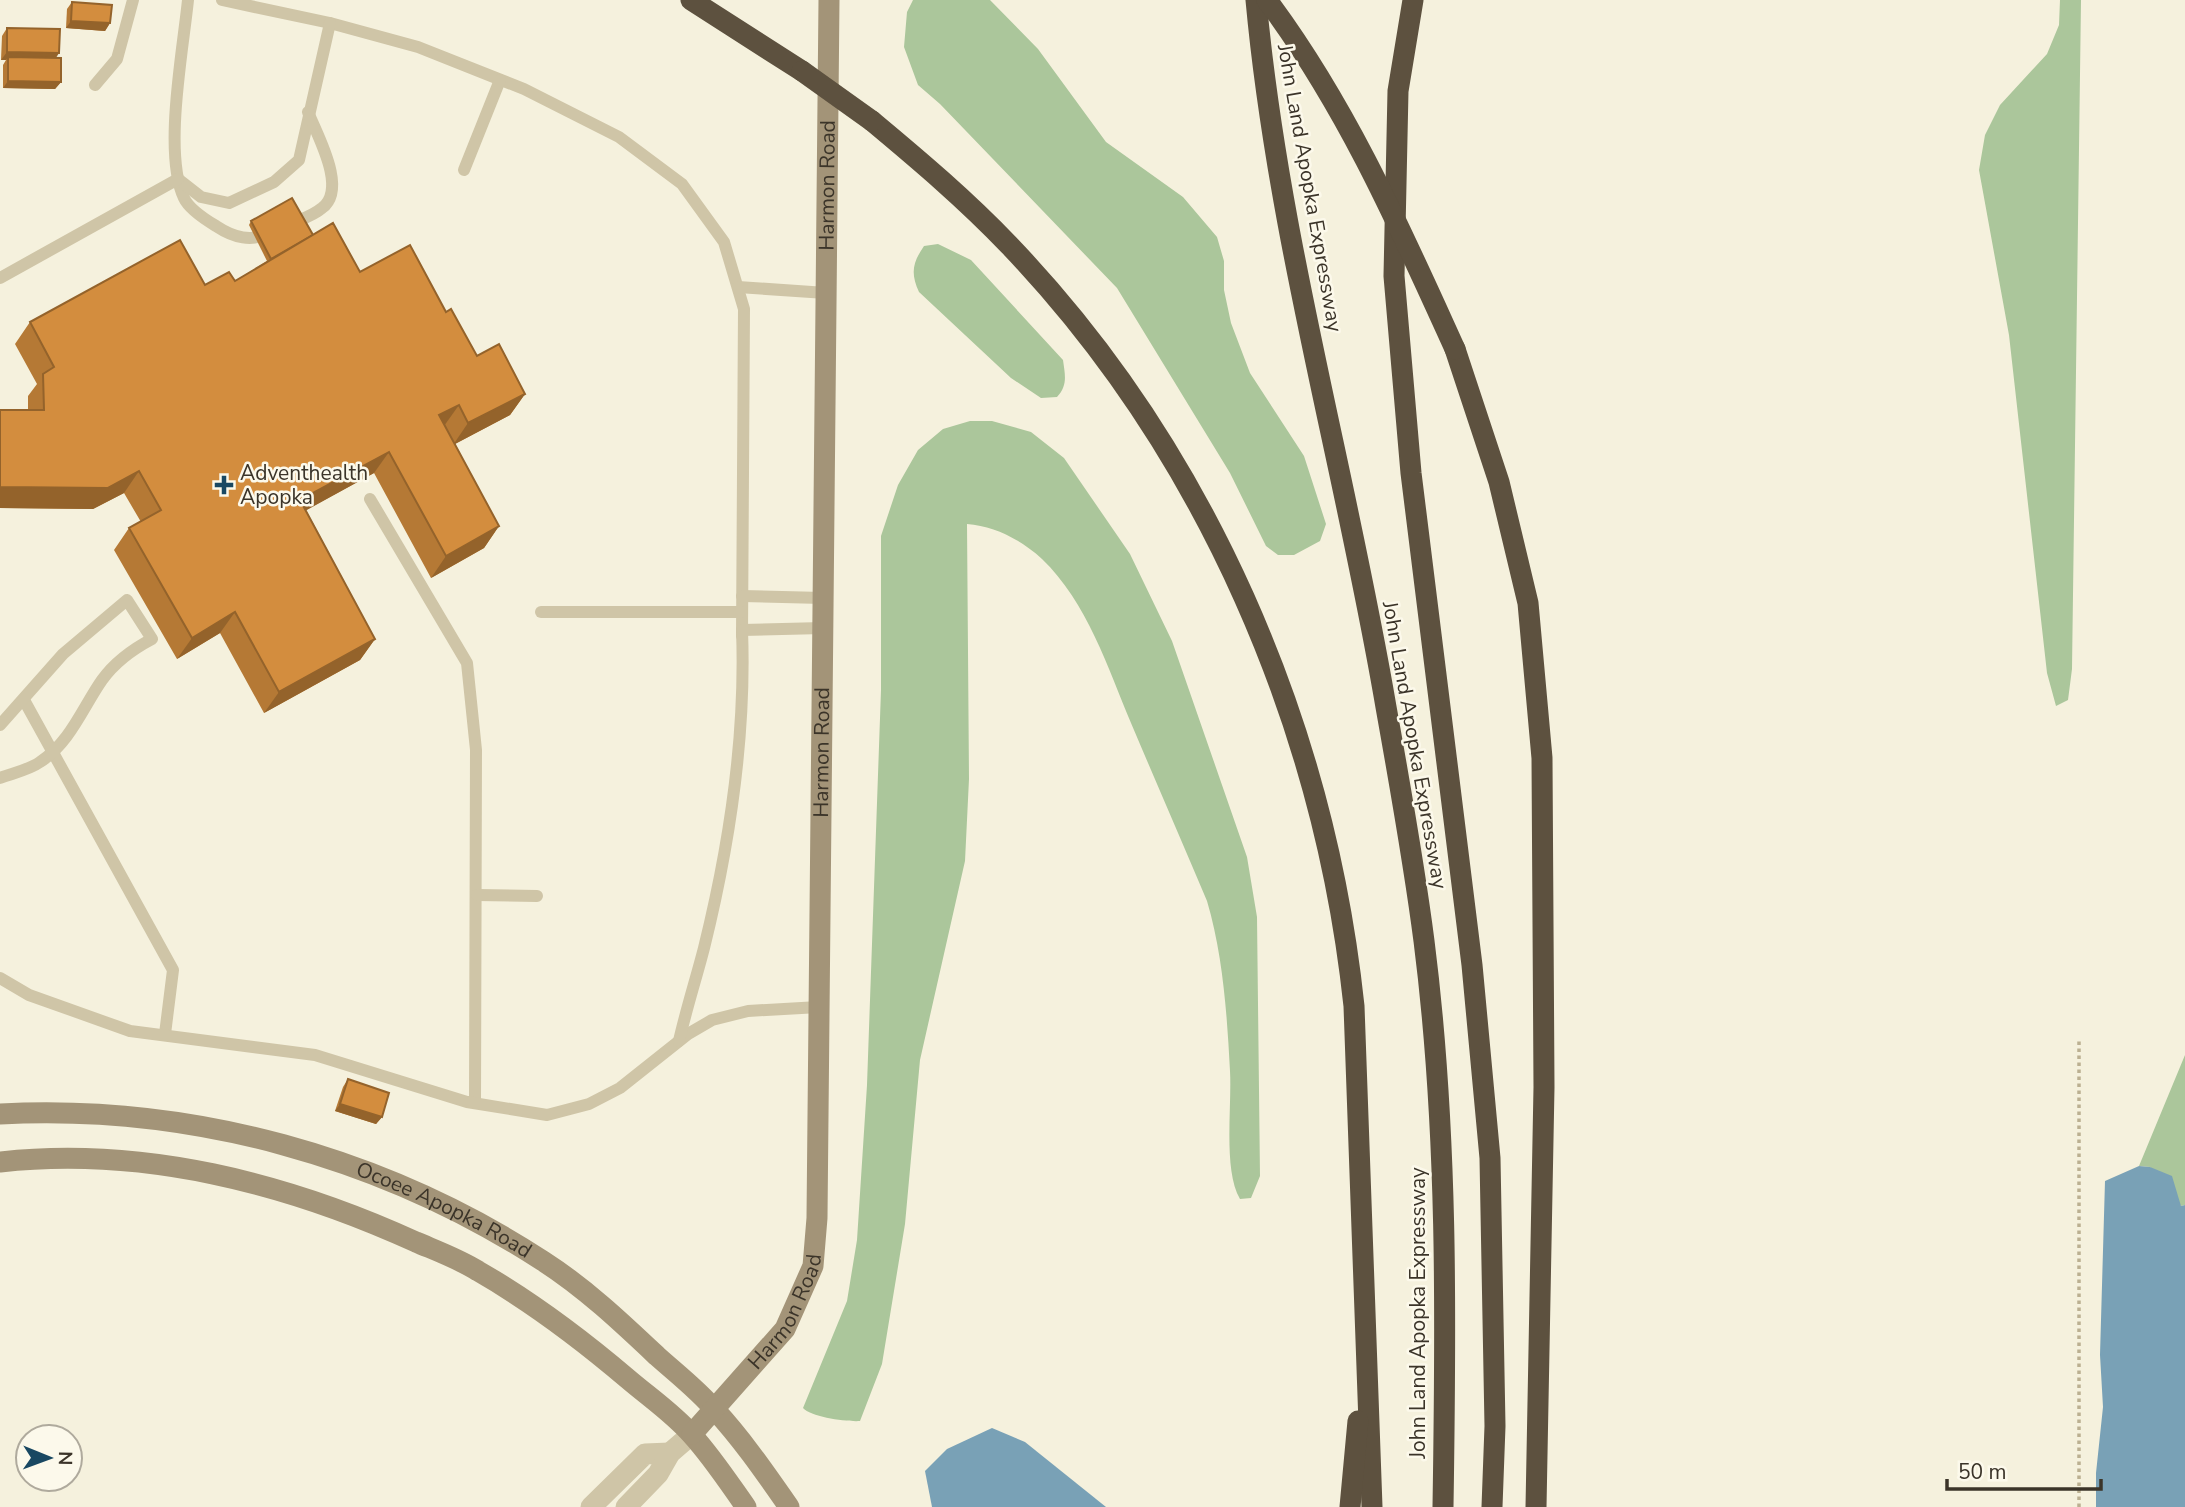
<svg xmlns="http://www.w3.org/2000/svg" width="2185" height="1507" viewBox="0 0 2185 1507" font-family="'Nunito Sans',sans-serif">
<rect width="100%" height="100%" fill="#f5f1dd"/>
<g fill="#abc69b">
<path d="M913 0H990L1038 49 1106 142 1183 197 1217 237 1224 261V290L1231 323 1250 373 1304 456 1326 524 1320 541 1294 555H1278L1266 546 1230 473 1117 288 940 104 918 85 904 47 907 12Z"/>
<path d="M2060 0H2081L2072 669 2068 700 2056 706 2047 673 2009 335 1979 170 1985 135 2000 105 2047 54 2059 25Z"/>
<path d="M938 244 971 260 1063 360C1065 375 1068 385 1057 397L1041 398 1011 378 919 292C910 273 913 262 924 246Z"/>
<path d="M970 421H992L1031 432 1064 458 1130 554 1172 641 1247 857 1257 917 1260 1176 1251 1198 1240 1199C1223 1170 1232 1107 1230 1071 1227 1014 1223 955 1207 901 1182 842 1156 782 1131 723 1108 668 1087 602 1042 559 1021 540 995 526 967 524L969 779 965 861 920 1060 905 1224 882 1364 860 1421C847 1422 811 1417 803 1408L847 1301 857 1240 867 1085 881 690V536L898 485 918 450 943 429Z"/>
<path d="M2185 1055V1205L2181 1206 2150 1167 2139 1166Z"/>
</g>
<g fill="#79a1b6">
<path d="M2139 1166 2150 1167 2172 1176 2181 1206 2185 1205V1507H2096V1473L2103 1407 2100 1355 2105 1181Z"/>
<path d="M992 1428 1025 1442 1106 1507H932L925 1471 947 1449Z"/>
</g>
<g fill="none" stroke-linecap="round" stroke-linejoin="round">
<path stroke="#bbb091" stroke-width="3.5" stroke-dasharray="3.5 3.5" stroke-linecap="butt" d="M2079 1507V1039"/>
<g stroke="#cfc5a7" stroke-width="12">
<path d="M188 0C183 50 163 154 184 198 189 209 206 220 216 226 234 238 251 242 271 233"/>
<path d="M222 0 330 23 418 47 524 89 619 137 682 184 724 242 744 309 742 636"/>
<path d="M95 85 117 59 133 0"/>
<path d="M464 170 500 80"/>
<path d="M178 179 201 197 229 203 274 182 299 160 330 23"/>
<path d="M288 225C299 220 313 216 322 208 348 189 317 135 308 112"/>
<path d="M0 278 178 179"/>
<path d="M738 287 826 293"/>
<path d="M370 499 467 663 476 750 475 1103"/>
<path d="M742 596 823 598"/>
<path d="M541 612H742"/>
<path d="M24 700 173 970 165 1034"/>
<path d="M0 725 63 654 127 600 152 639C133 649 115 662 102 680 83 707 70 743 40 762 29 770 13 773 0 778"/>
<path d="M477 895 537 896"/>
<path d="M0 978 29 995 130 1031 315 1055 467 1102 547 1115 589 1104 620 1088 688 1034 712 1020 748 1011 819 1007"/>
<path d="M679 1041C686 1010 696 979 704 948 729 847 746 734 742 630L823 628"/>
</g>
<g stroke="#cfc5a7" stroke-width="21">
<path d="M591 1507 645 1454 670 1453"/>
<path d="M626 1507 658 1474 670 1453 692 1434"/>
</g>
<g stroke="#a39478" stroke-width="21">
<path id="s1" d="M0 1114C191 1104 383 1157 543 1261 585 1288 621 1322 657 1356 676 1373 698 1390 715 1410 742 1439 766 1474 789 1507"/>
<path d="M0 1162C142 1146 287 1183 416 1242 437 1251 459 1259 478 1271 532 1302 581 1339 628 1379 649 1397 674 1414 692 1435 712 1457 729 1483 746 1507"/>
<path id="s2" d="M692 1434 785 1329 813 1266 817 1218 829 0"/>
</g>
<g stroke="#5d513f" stroke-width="21">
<path d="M691 0 802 71"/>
<path d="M1256 0C1278 239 1346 471 1386 707 1400 785 1414 863 1424 941 1448 1129 1446 1319 1443 1507"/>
<path d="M1413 0 1398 91 1394 276 1411 473 1472 965 1490 1158 1495 1426 1492 1507"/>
<path d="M872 121C920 161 966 200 1009 245 1206 451 1324 725 1354 1006L1372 1507"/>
<path d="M1455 349 1499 482 1528 603 1542 758 1544 1087 1536 1507"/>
<path d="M1350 1507 1358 1421"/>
</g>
<g stroke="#5d513f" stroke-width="21">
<path d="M1267 0C1347 107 1400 228 1455 349"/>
<path d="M802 71 872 121"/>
</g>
</g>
<g fill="#b57935">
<path d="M72 2 110 23 105 31 66 28 67 9Z"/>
<path d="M7 28 56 58 61 82 55 89 3 88V65L6 60H1L2 36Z"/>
<path d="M251 221 313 235 360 272 446 312 477 356 525 394 510 415 455 444 499 526 484 548 431 578 374 473 306 510 375 639 360 660 264 713 220 633 177 659 114 550 129 528 141 522 124 493 93 509 0 508V410H28V396L37 384 15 344 30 322 205 285 235 281 267 261 249 225Z"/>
<path d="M348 1079 382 1117 376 1124 335 1111 343 1087Z"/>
</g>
<g fill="#94632b">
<path d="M71 21 110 23 105 31 66 28Z"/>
<path d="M7 52 59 53 54 61 8 57 6 60H1Z"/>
<path d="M8 81 61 82 55 89 3 88Z"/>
<path d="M525 394 510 415 453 445 468 423Z"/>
<path d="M459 405 444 426 439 415Z"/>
<path d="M389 452 374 473 285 522 300 500Z"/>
<path d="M139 471 124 493 93 509 0 508V487Z"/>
<path d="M499 526 484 548 431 578 446 556Z"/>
<path d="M235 612 220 633 177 659 192 638Z"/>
<path d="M375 639 360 660 264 713 279 692Z"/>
<path d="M340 1104 382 1117 376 1124 335 1111Z"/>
</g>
<g fill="#d38d3e" stroke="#94632b" stroke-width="2">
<path d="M72 2 112 5 110 23 71 21Z"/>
<path d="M7 28 60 29 59 53 7 52Z"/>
<path d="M8 57 61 58V82L8 81Z"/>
<path d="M292 198 313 235 271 259 251 221Z"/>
<path d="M333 223 360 272 410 245 446 312 451 309 477 356 499 344 525 394 468 423 459 405 439 415 499 526 446 556 389 452 300 500 375 639 279 692 235 612 192 638 129 528 161 510 139 471 108 488 0 487V410H44L43 374 54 367 30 322 180 240 205 285 229 272 235 281Z"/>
<path d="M348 1079 389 1093 382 1117 340 1104Z"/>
</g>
<path fill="#194862" stroke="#fcf9eb" stroke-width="2.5" d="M220.5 474.5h7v7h7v7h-7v7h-7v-7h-7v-7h7z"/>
<g text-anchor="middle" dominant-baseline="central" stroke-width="5" stroke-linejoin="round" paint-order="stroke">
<g font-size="21" fill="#3b3429" stroke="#fcf9eb">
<text stroke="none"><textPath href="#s2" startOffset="1290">Harmon Road</textPath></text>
<text transform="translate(1310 188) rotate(80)">John Land Apopka Expressway</text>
<text transform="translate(1415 745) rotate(80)">John Land Apopka Expressway</text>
<text stroke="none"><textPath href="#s2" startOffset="723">Harmon Road</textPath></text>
<text stroke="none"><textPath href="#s1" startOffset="460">Ocoee Apopka Road</textPath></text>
<text stroke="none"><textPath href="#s2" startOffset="156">Harmon Road</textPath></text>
<text transform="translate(1418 1313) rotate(-90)">John Land Apopka Expressway</text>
</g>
<g font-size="21" fill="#3b3429" stroke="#fcf9eb" text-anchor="start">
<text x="240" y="473">Adventhealth<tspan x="240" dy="24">Apopka</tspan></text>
</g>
</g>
<g transform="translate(49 1458) rotate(91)"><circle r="33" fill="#fcf9eb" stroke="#afaa9d" stroke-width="2"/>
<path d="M0-5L12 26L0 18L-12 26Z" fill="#194862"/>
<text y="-10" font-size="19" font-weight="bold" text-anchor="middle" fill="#3b3429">N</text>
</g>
<path d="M1947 1479v10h154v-10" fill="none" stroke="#3b3429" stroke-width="3.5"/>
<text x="1958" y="1479" font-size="21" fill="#3b3429" stroke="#fcf9eb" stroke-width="5" paint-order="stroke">50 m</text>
</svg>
